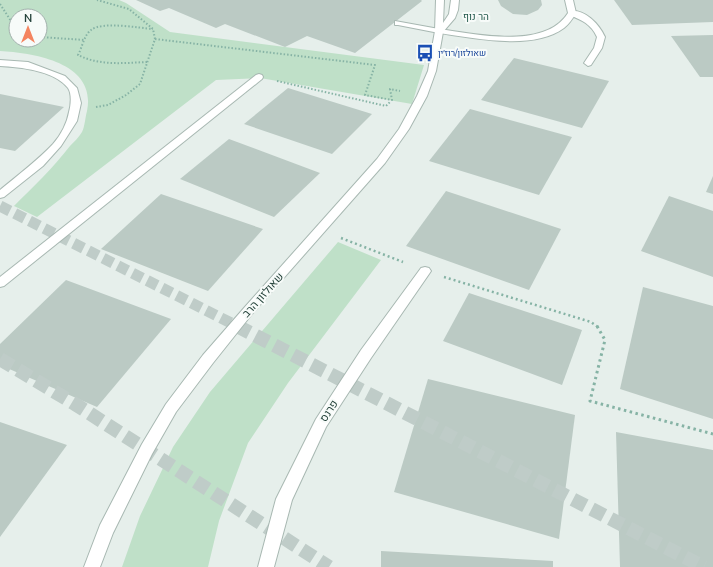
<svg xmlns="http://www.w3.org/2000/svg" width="713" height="567" viewBox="0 0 713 567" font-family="'Nunito Sans',Heebo,sans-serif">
<rect width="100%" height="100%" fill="#e6efeb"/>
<g fill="#bfe0c8" fill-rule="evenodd">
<path d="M0 0H119L126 3 170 32 424 65 412 104 260 78 216 80 37 217 14 206C33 187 53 168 70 146 74 142 79 137 82 132 85 126 85 118 87 111 97 63 35 53 0 51ZM16 16H40V40H16Z"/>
<path d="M338 242 381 260 288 383 248 443 219 521 208 567H122L140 516 173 447 210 392Z"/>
</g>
<g fill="#bbcac4">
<path d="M136 0H421L422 1 355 53 307 36 285 47 225 24 216 28 169 8 160 11Z"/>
<path d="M498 0H541L542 5 538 10 527 15 513 14 501 6Z"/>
<path d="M614 0H713V22L632 25Z"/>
<path d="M713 35V77H700L671 36Z"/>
<path d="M514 58 609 81 582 128 481 100Z"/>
<path d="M288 88 372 114 332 154 244 124Z"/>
<path d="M0 94 64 107 15 151 0 148Z"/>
<path d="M470 109 572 137 539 195 429 161Z"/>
<path d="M229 139 320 173 274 217 180 179Z"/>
<path d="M713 176V194L706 192Z"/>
<path d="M446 191 561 229 529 290 406 246Z"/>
<path d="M161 194 263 229 208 291 101 249Z"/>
<path d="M669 196 713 211V277L641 251Z"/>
<path d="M66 280 171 319 97 407 0 365V344Z"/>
<path d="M643 287 713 306V419L620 389Z"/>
<path d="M469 293 582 330 562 385 443 341Z"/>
<path d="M428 379 575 415 559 539 394 492Z"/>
<path d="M0 422 67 445 0 537Z"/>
<path d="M616 432 713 450V567H620Z"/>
<path d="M381 551 553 561V567H381Z"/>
</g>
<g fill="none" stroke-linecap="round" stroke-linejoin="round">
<path stroke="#bfccc8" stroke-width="11" stroke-dasharray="11 5.5" stroke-linecap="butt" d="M0 206 239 327"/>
<g stroke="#bfccc8" stroke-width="14" stroke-dasharray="14 7" stroke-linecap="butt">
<path d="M237 326 704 567"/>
<path d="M0 359 75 404 329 567"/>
</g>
<g stroke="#a8b8b2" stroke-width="2">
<g id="service">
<path d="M569 11C585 9 599 24 605 37L602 48 591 65 588 66 584 63 594 48 597 37C591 24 582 20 569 15Z"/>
<path d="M395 21 439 29 443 31 439 33 398 25H395Z"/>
<path d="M259 74 262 75 263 77 262 79 4 286 0 287V277L256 75Z"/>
</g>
</g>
<g stroke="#a8b8b2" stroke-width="2">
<g id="minor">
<path d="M565 0H573L576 13C573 18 569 24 564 28 533 51 475 38 439 33L435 31 439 29C475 34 545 50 568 13Z"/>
<path d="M0 60 28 62 65 76 77 88 81 103 77 121 61 146 43 166 4 197 0 198V190C18 175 37 161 53 144 61 135 67 123 69 112 71 105 72 94 68 88 55 71 20 67 0 66Z"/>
<path d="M425 267 429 268 431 271 429 274 371 358 326 427 292 500 274 567H258L276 499 316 419 361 350 421 268Z"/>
</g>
</g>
<g stroke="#a8b8b2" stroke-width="2">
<path id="tertiary" d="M436 0H444L443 23 449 14 451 0H459L458 10 455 18 443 32 436 71 427 96 409 129 385 163 252 314 213 363 176 412 152 454 113 533 100 567H84L100 525 142 444 166 404 203 355 244 308 377 159 399 129 417 96 428 71 435 31Z"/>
</g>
<g stroke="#86b3a5" stroke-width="2" stroke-dasharray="1.5 2" stroke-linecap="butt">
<path d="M0 4 11 21 16 25"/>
<path d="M40 37 85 40"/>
<path d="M155 39 375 65 365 95 392 100 390 89 400 91"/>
<path d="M147 62C124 63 100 66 78 55 82 48 84 35 91 30 102 21 139 28 153 29"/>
<path d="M277 81 386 106 391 101"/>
<path d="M96 107 108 105 126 95 140 84 155 39 153 29 129 9 97 0"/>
</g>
<g stroke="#86b3a5" stroke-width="2.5" stroke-dasharray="2 3" stroke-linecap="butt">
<path d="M341 238 403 262"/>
<path d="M444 277 591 322 598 327"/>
</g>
<path stroke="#86b3a5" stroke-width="3" stroke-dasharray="2.5 3.5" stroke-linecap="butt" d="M597 326 605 340 590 401 713 434"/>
<use href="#service" fill="#fff" fill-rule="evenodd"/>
<use href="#minor" fill="#fff" fill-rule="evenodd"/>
<use href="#tertiary" fill="#fff" fill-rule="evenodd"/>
</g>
<defs>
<g id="bus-bare" transform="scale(1.38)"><path d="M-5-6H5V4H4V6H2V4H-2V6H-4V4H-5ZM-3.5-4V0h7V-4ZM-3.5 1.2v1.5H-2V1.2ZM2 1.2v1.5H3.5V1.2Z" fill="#1a4fb4" stroke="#f7fbf9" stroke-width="2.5" paint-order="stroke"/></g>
</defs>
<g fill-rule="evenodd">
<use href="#bus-bare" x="425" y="53"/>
</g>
<g text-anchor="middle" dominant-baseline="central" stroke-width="4" stroke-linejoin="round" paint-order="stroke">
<g font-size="9" fill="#164399" stroke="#f7fbf9" text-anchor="start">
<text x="438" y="53">שאולזון/רוז׳ין</text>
</g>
<g font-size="10" fill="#1f5548" stroke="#f7fbf9">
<text x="476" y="17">הר נוף</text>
</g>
<g font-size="11" fill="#24423a" stroke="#f7fbf9">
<text transform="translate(263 295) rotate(-48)">שאולזון הרב</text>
<text transform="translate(329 411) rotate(-57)">פרנס</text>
</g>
</g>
<g transform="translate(28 28)"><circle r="19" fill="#f7fbf9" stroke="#a3b1ad"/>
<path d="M0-3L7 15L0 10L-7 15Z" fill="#f4845f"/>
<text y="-6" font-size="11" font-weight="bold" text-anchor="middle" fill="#24423a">N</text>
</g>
</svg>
